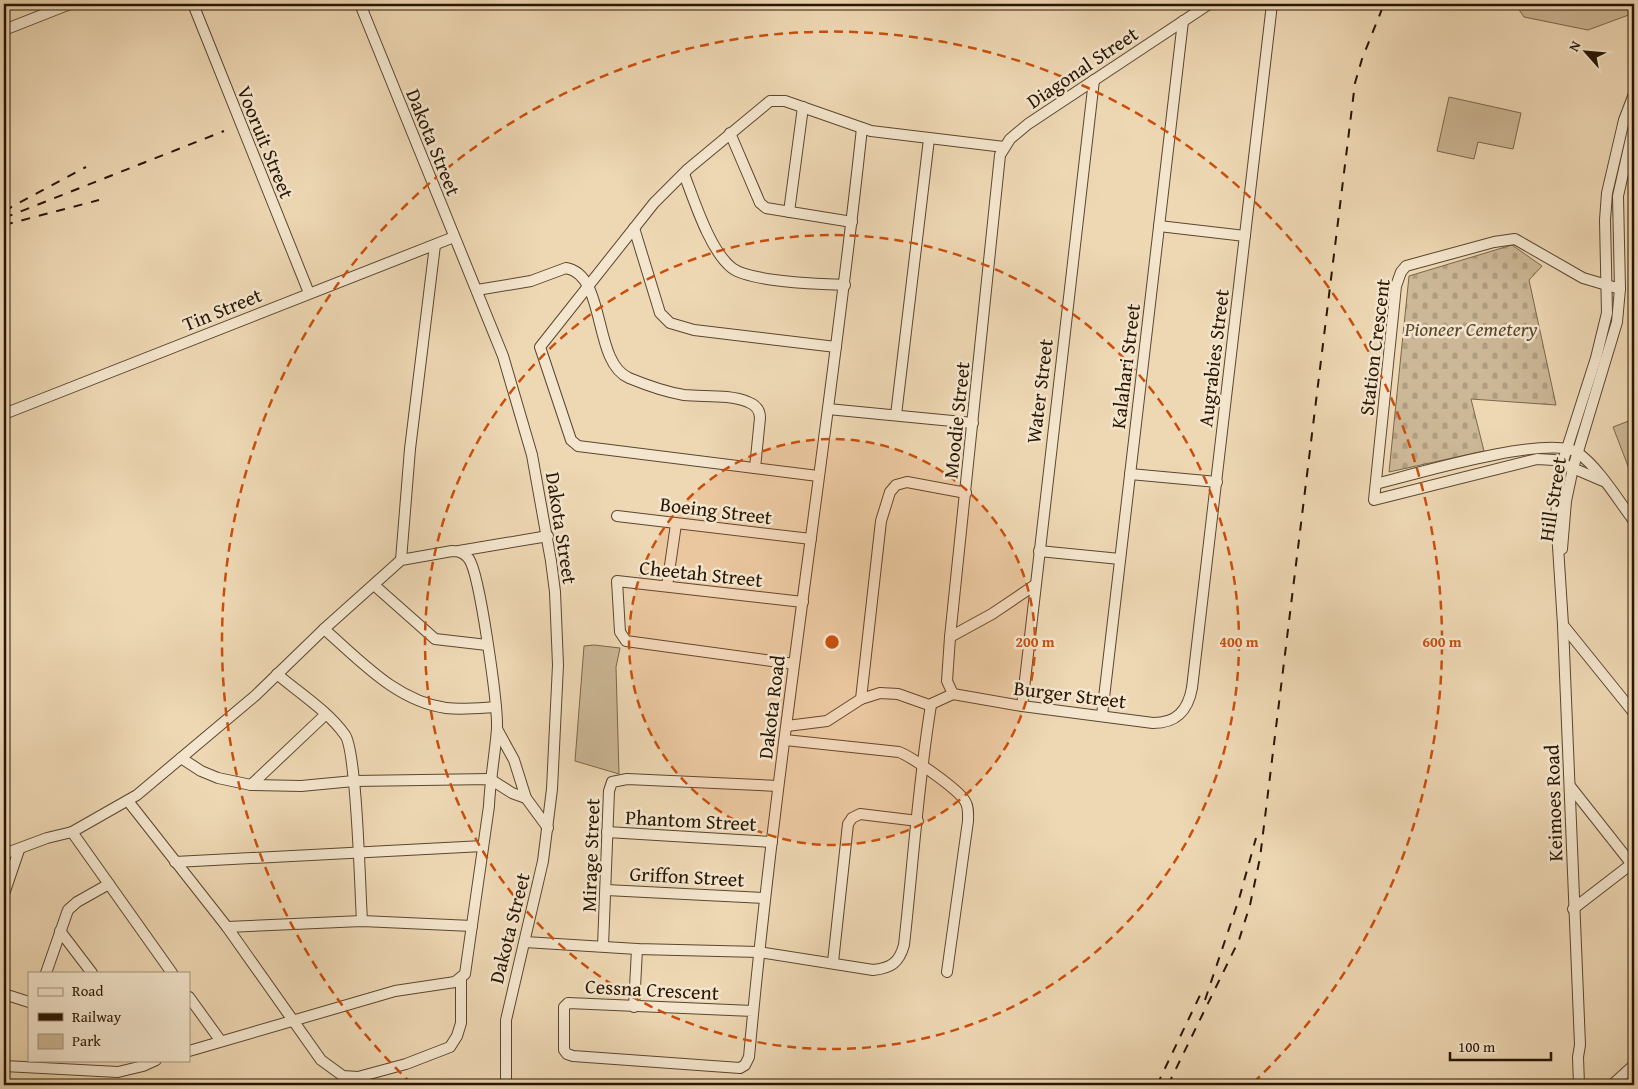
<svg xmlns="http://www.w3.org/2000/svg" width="1638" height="1089" viewBox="0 0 1638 1089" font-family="'Gentium Book Plus',serif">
<defs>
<pattern id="cemetery-stones" width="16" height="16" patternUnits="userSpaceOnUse" patternTransform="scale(1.25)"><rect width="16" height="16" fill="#ccb796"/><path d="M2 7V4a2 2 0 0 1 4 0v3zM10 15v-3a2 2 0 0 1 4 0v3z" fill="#af9d80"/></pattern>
</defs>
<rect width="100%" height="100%" fill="#eed8b4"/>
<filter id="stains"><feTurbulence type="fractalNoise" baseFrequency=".004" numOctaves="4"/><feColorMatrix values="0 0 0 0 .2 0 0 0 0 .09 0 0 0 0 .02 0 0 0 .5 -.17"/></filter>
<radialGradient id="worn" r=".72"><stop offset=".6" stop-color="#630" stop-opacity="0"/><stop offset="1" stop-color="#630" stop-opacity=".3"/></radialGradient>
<g fill="#ccb796" stroke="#7a664c">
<path d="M1515 4H1634V13L1588 30 1524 17Z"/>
<path d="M1449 97 1521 113 1513 149 1478 142 1474 159 1437 151Z"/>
<path d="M1634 419V479H1633L1613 427Z"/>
<path d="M594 645 620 648 616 667 619 774 575 761 584 646Z"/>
</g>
<path fill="url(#cemetery-stones)" stroke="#7a664c" d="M1512 245 1542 266 1529 280 1556 405 1471 399 1484 451 1389 472 1409 276Z"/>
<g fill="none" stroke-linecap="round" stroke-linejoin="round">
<g stroke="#5a462f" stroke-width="12">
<g id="minor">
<path d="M193 4 309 293"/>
<path d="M360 4 503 356 532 455 551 561 555 592 558 665 552 789 543 861 506 1020V1085"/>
<path d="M4 30 70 4"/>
<path d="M730 133 760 203 766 208 852 222"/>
<path d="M684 174C694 200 710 251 732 268 750 282 821 284 845 285"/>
<path d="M789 212 803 107"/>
<path d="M1159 226 1245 236"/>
<path d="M634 228 660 313 670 323 694 330 836 347"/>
<path d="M477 290 531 281 566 268C607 275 592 362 629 378 646 385 666 392 684 395 704 397 729 394 748 402 756 405 760 410 760 418L755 468"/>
<path d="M828 409 973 423"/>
<path d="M4 414 454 237"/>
<path d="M896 415 929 139"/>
<path d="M1130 474 1217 482"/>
<path d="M818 476 578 446 571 440 540 347 654 203 688 169 770 101H785L871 131 1004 147"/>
<path d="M1603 481 1554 460 1537 459 1374 500 1396 286 1401 272 1406 266 1494 242 1515 239 1583 278 1620 289"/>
<path d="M1376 484C1411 475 1552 433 1578 453 1599 468 1618 500 1634 521"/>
<path d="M617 516 811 539"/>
<path d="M1562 549 1566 501 1573 468 1617 322 1620 289 1618 196 1634 125"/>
<path d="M459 551 548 536"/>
<path d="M1039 551 1120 559"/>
<path d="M401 560 410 449 435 245"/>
<path d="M374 585 435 639 487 645"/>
<path d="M667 586 676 524"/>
<path d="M1563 625 1634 713"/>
<path d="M324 629C360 660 396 701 446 708 462 710 480 708 496 707"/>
<path d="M950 637 992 614 1035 585"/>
<path d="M794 664 626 641 620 632 617 581 803 602"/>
<path d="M277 674C299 693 328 711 345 735 357 751 360 891 362 921"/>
<path d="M953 694 1022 706 1153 723C1177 723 1188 710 1192 688L1272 4"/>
<path d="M953 694 947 681 950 637 1000 155 1010 139 1028 124 1209 4"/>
<path d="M861 699 881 521 890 492 896 485 907 482 966 493"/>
<path d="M1022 706 1094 80"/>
<path d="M1102 715 1183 21"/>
<path d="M787 726 827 721 861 699 880 693 898 694 929 705 953 694"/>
<path d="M497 729 514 760 526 798 548 828"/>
<path d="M785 740 899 752C912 757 958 789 965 801 969 807 968 814 968 821L947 972"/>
<path d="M181 758 201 771 218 778 251 785 301 786 354 781 490 779 512 793 526 798"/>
<path d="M251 785 325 715"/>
<path d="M1570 786 1634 867"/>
<path d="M128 801 227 927 321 1060 343 1076 358 1077 406 1064 450 1047 457 1036 461 1023V978"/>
<path d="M72 832 172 973"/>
<path d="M607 832 772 842"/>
<path d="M4 854 47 838 72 832 137 795 256 695 324 629 401 560 452 551C460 551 464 553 469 559 480 575 498 706 497 729 495 755 490 780 489 806L465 974 455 982 395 991 189 1051"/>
<path d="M175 862 483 846"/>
<path d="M606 890 765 898"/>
<path d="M4 894 19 850"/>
<path d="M1573 909 1634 862"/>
<path d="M227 927 362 921 472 926"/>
<path d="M60 931 92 973"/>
<path d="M525 942 637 949 759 952 873 970C891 968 899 963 904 945 913 865 918 784 931 705"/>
<path d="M603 946 609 791 612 782 627 779 778 786"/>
<path d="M833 962 848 824 852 818 860 814 918 821"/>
<path d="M46 973 68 910 77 902 109 884"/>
<path d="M4 994 29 1002"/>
<path d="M189 997 220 1040"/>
<path d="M634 1007 637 949"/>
<path d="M753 1011 568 1003 564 1007V1050L567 1054 573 1056 740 1068 745 1065 749 1057C777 746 829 438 862 128"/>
<path d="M4 1066 118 1072 143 1066 156 1060"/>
<path d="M1579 1085 1578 1057 1580 1045 1563 625 1556 515 1562 464 1596 358 1607 313 1605 220 1607 193 1624 120 1634 94"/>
<path d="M1612 1085 1634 1065"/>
</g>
</g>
<use href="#minor" stroke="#f4e6ce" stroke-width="10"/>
<g stroke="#281603" stroke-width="2" stroke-dasharray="9 9" stroke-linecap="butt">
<path d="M4 211 86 167"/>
<path d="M4 218 224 131"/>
<path d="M4 225 99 200"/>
<path d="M1205 1000 1239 899 1256 838"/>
<path d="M1157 1085 1203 989"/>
<path d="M1168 1085 1239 940 1250 905 1260 858 1355 83 1362 59 1384 4"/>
</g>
</g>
<circle cx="832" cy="642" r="203" fill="#cb4f0b" fill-opacity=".12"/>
<g fill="none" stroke="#cb4f0b" stroke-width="2.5" stroke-dasharray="9 6">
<circle cx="832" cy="642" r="203"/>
<circle cx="832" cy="642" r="407"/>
<path d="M412 1084A610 610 0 1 1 1252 1084"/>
</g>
<g text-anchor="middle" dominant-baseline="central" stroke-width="5" stroke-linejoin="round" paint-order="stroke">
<g font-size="20" fill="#281603" stroke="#f4e6ce">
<text transform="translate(1082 67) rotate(-34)">Diagonal Street</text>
<text transform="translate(266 142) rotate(68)">Vooruit Street</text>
<text transform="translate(434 142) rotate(68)">Dakota Street</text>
<text transform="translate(222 309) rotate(-22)">Tin Street</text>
<text transform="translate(1374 347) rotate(-83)">Station Crescent</text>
<text transform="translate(1213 358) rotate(-83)">Augrabies Street</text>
<text transform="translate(1125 366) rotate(-83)">Kalahari Street</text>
<text transform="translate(1039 391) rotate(-83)">Water Street</text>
<text transform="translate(956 420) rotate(-84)">Moodie Street</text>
<text transform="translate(1552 499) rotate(-81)">Hill Street</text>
<text transform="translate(716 510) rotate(7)">Boeing Street</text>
<text transform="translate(562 528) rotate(81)">Dakota Street</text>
<text transform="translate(701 573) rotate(6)">Cheetah Street</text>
<text transform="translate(1070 694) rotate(7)">Burger Street</text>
<text transform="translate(771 707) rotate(-83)">Dakota Road</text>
<text transform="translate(1553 803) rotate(-92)">Keimoes Road</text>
<text transform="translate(691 820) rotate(3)">Phantom Street</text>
<text transform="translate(590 855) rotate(-88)">Mirage Street</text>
<text transform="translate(687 876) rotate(3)">Griffon Street</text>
<text transform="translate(509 928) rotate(-76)">Dakota Street</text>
<text transform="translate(652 989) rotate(3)">Cessna Crescent</text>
</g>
<g font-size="20" font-style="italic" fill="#59462f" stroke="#f4e6ce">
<text x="1471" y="328">Pioneer Cemetery</text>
</g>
</g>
<circle cx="832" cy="642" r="8" fill="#cb4f0b" stroke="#f4e6ce" stroke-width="2.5"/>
<g font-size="15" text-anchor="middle" font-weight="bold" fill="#cb4f0b" stroke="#f4e6ce" stroke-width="5" stroke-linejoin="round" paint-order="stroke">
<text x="1035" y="647">200 m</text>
<text x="1239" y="647">400 m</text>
<text x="1442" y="647">600 m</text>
</g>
<rect width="1638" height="1089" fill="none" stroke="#eed8b4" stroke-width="20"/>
<rect x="5" y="5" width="1628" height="1079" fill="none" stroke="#281603" stroke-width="2.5"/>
<rect x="10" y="10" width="1618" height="1069" fill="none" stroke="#281603"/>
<rect x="28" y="972" width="162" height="90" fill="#f4e6ce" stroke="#a2937d"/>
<rect x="38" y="988" width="25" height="8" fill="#f4e6ce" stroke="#a2937d"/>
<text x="72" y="996" font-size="15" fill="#281603">Road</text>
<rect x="38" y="1013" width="25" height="8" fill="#281603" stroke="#a2937d"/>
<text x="72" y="1022" font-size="15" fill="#281603">Railway</text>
<rect x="38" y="1034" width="25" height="15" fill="#ccb796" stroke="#a2937d"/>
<text x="72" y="1046" font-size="15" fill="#281603">Park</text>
<g transform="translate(1586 52) rotate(297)" stroke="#f4e6ce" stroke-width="4" paint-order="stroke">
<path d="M0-4L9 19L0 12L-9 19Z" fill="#281603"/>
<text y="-8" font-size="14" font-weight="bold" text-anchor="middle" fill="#281603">N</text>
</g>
<path d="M1450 1052v8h101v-8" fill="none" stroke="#281603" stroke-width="2.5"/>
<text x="1458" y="1052" font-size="15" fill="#281603" stroke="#f4e6ce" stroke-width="4" paint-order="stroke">100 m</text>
<rect width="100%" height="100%" filter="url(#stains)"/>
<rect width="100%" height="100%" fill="url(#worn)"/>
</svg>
